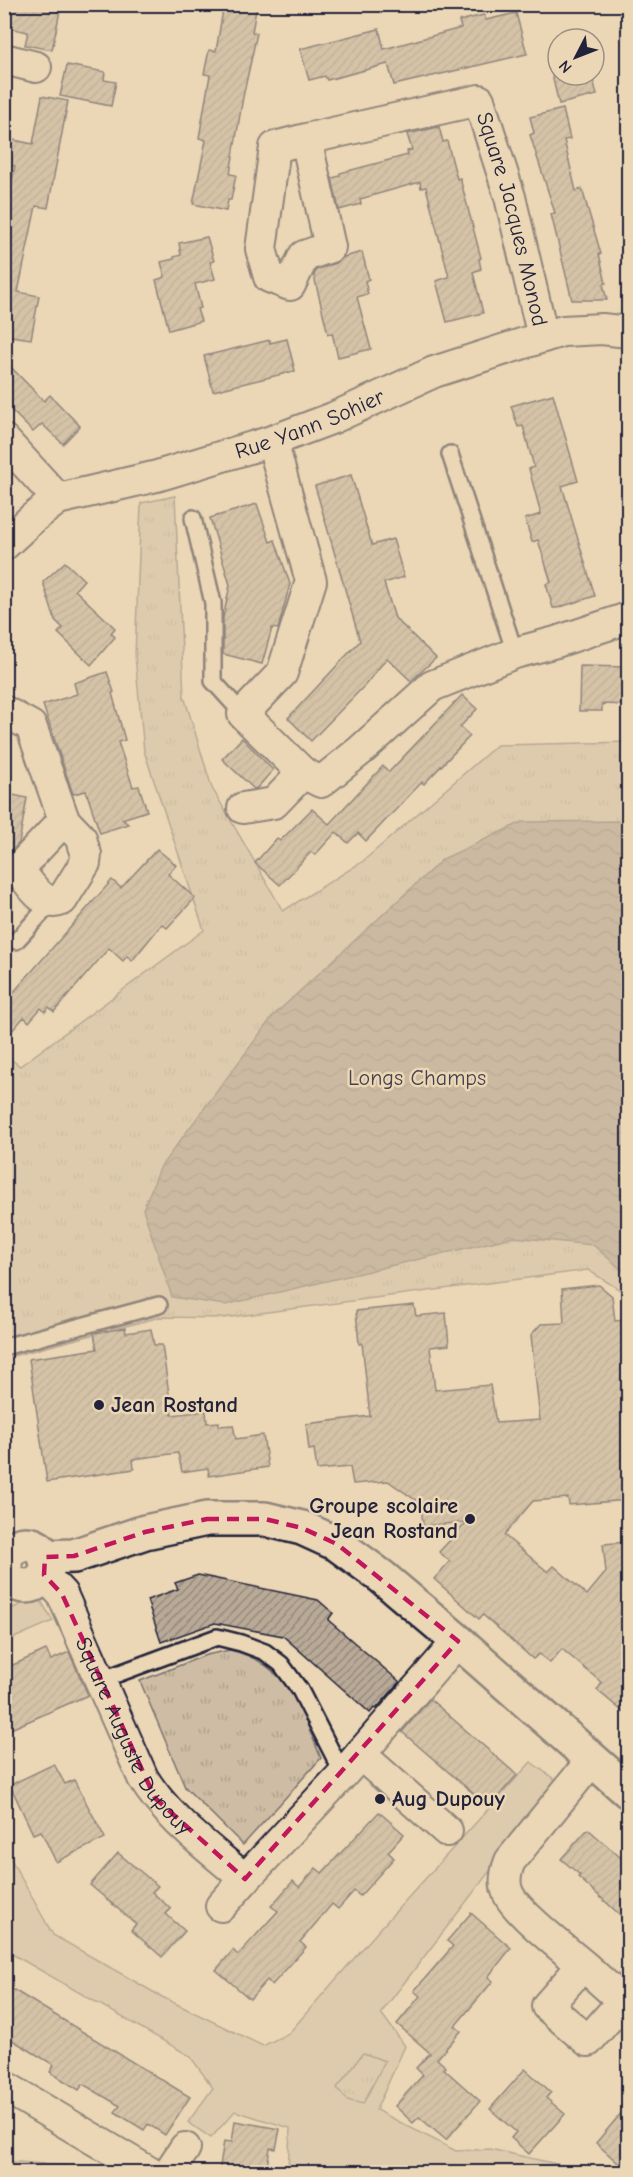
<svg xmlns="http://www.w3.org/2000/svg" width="633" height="2177" viewBox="0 0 633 2177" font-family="'Comic Neue',sans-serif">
<defs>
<pattern id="park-tufts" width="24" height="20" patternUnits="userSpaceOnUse" patternTransform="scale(1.5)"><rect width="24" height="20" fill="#cebda4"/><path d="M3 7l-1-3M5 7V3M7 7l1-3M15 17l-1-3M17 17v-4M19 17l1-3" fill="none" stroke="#b1a28e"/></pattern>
<pattern id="water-waves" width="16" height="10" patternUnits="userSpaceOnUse" patternTransform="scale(1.5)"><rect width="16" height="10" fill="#a49789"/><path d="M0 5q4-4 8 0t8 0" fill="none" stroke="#857b71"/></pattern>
<pattern id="building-hatch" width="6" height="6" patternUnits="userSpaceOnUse" patternTransform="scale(1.5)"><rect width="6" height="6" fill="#b9aa97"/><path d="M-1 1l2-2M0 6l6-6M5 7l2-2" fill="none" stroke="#968a7c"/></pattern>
</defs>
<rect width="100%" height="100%" fill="#ebd7b5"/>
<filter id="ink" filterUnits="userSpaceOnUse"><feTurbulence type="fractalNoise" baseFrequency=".0167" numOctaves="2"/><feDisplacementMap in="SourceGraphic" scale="12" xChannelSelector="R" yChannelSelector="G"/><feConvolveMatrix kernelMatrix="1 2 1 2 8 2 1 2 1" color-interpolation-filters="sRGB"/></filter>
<g filter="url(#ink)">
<g fill="#cebda4" stroke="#787070" stroke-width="1.5">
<path d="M38 1596 53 1621 5 1642V1612Z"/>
<path d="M531 1762 558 1782 381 2013 405 2046 376 2110 456 2151 490 2149 592 2172H288L290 2128 235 2111 211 2138 188 2122 213 2088 190 2056 5 1950 4 1847 53 1935 162 1997 263 2046 289 2033 378 1931Z"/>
<path d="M5 2161 154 2172H5Z"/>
</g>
<g fill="url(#park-tufts)" stroke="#787070" stroke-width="1.5">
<path d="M175 496 184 696 212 788 283 911 362 862 497 745 628 742V1295L588 1270 223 1318 160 1317 5 1358V1055L20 1066 204 930 144 751 135 656 141 503Z"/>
<path d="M230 1650C289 1664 300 1708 321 1758L243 1845 185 1787 140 1681 206 1655Z"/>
<path d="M363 2053 385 2061 363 2104 347 2100 337 2088Z"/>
</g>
<path fill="url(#water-waves)" stroke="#70686a" stroke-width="1.5" d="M628 821V1275L593 1245 513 1237 225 1305 172 1297 143 1209 161 1166 273 1016 443 859 522 822Z"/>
<g fill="url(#building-hatch)" stroke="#22223b" stroke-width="1.5">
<path d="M4 4H28L60 11 52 50 25 45 28 32 4 27Z"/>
<path d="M224 4H257L252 32 257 33 243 97 230 174 236 175 231 200H228L226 211 193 204 206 140 199 138 210 75 204 74 209 50 216 51Z"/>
<path d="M516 13 527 54 394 85 388 64 327 80 325 76 309 80 300 49 379 29 384 49 461 28 459 21 484 15 486 20Z"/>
<path d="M67 65 105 72 104 80 116 82 111 106 60 96Z"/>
<path d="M552 75H592L597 95 559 104Z"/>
<path d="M42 96 68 101 48 208 36 206 18 292 39 296 31 339 4 335V222L15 166 4 164V138L33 144Z"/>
<path d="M563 109 570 139 564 140 576 191 582 189 601 254H599L606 283 603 284 607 300H572L551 214 555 213 530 135 534 133 530 117Z"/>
<path d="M439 127 443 142 447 141 457 179 460 178 481 258 479 259 481 269 473 272 483 313 447 322 436 281 449 277 426 187 421 188 420 182 360 199 361 204 339 210 332 178 340 176V173L408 155 407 151 412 150 407 134Z"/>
<path d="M207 237 214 261 210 262 215 279 195 284 201 308 197 309 201 321 169 330 156 280 165 277 161 262 174 259V257L181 255 179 243Z"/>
<path d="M362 252 369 279 365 281 368 294 357 297 371 349 338 357 332 333 328 334 314 276 316 270 336 263 344 257Z"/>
<path d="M287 339 295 371 213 391 204 356 270 340V343Z"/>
<path d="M4 360 44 401 50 395 80 426 63 444 42 424 33 432 4 403Z"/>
<path d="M553 394 578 481 562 486 595 596 557 608H553L546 584 551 582 538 540 532 542 525 519 541 514 529 469 534 467 523 426 518 427 511 406Z"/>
<path d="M351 475 372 545 393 539 404 577 384 583 395 618 436 658 411 681 387 658 366 684 311 741 288 718 360 641 315 486Z"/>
<path d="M257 504 270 542 275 540 290 584 278 629 272 628 262 664 223 654V618L230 585 210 518Z"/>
<path d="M65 562 84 580 75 590 115 628 111 633 115 637 91 665 58 633 63 628 55 620 43 582Z"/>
<path d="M580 666 628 667V705L602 704V711H579Z"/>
<path d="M107 672 114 692 112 693 125 740 118 742 133 787 139 786 147 811 122 819 128 824 100 833 86 791 73 794 43 705 77 694 74 683Z"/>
<path d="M462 695 477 709 460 727 470 736 424 784 422 782 366 841 358 833 348 843 336 832 315 855 311 852 280 885 255 863 277 838 280 841 312 809 329 824 383 766 389 772Z"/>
<path d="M242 738 273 770 257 788 254 789 222 759Z"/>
<path d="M4 793 27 798 19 843 5 858Z"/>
<path d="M157 849 176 865 168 874 195 898 167 928 162 924 132 961 127 956 123 961 109 948 54 1012 49 1007 45 1012 41 1008 29 1022 24 1017 4 1040V1003L112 880 121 888Z"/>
<path d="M599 1285 612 1296 615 1321 626 1320 628 1341V1500L569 1505 568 1498 533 1501 504 1535 548 1572 554 1566 587 1595 606 1572 603 1544 628 1542V1716L597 1690 602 1683 562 1649 550 1663 539 1654 533 1659 483 1615 479 1619 434 1579 450 1561 439 1552 467 1522 423 1526 421 1504 388 1481 353 1484 350 1467 317 1470 314 1449 309 1450 306 1424 370 1416 362 1343 359 1344 356 1311 414 1305 416 1316 446 1313 449 1345 430 1347 435 1390 490 1385 496 1423 540 1420 531 1335 541 1324 564 1323 562 1289Z"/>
<path d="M125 1328 126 1333 151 1329 154 1345H162L172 1415 206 1411 207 1423 219 1422V1426L233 1425 236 1439 263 1435 268 1467 209 1476 208 1468 182 1472 178 1453 133 1459 134 1469 47 1482 29 1359 97 1349 94 1333Z"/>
<path d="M198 1575 318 1600 333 1613 328 1620 400 1682 376 1709 374 1708 370 1713 283 1636 215 1623 161 1642 147 1600 178 1589 175 1583Z"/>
<path d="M46 1650 51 1660 69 1652 88 1695 4 1732V1669Z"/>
<path d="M430 1699 517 1775 489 1807 402 1732Z"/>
<path d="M54 1764 65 1784 74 1780 105 1838 56 1862 41 1831 33 1834 10 1785Z"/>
<path d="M379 1812 404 1834 388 1852 394 1858 360 1896 354 1891 338 1909 332 1904 300 1942 306 1947 272 1985 267 1980 250 1999 216 1970 233 1950 238 1955 278 1911 271 1906 293 1881 299 1887 316 1868 322 1873Z"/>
<path d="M588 1829 628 1864V1922L587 1885 578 1877 580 1875 561 1859Z"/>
<path d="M118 1853 158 1886 152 1892 171 1909 166 1914 185 1931 162 1957 131 1930 136 1924 90 1885Z"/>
<path d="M471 1913 511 1948 488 1977 493 1981 455 2026 461 2031 437 2059 446 2067 444 2069 480 2101 446 2140 419 2117 413 2123 395 2106 423 2075 416 2068 430 2053 397 2024 420 1996 414 1991 453 1946 447 1941Z"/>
<path d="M4 1984 190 2097 165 2135 148 2124 144 2130 115 2112 120 2106 83 2084 79 2090 50 2072 54 2065 4 2035Z"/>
<path d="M525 2069 551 2092 546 2098 565 2114 529 2154 511 2138 516 2132 490 2109Z"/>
<path d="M628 2105V2172L596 2143Z"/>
<path d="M235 2121 280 2129 276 2149 270 2148 267 2166 259 2165 257 2172H219L224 2141 232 2142Z"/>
</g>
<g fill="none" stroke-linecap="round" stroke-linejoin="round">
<g stroke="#22223b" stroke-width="20">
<g id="service">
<path d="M450 454 515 653"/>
<path d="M193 518 213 603V681L243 714"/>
<path d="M16 941 52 902"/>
<path d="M4 1347 159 1305"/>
<path d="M101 1680 217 1637 241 1643 265 1652 281 1664 300 1690 343 1774"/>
</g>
</g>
<g stroke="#22223b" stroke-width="34">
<g id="minor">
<path d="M4 59 36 67"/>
<path id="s1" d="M306 139 275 147 261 249 269 277 290 285 304 256 330 247 306 139 479 100 510 197 543 337"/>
<path d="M4 440 58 499"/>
<path d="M272 441 311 581 282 673 243 714 303 773 321 782 361 750 432 686 515 653 556 642 628 618"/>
<path id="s2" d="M4 545 33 518 58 499 157 476 272 441 333 418 434 372 543 337 563 331 602 329 628 332"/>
<path d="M4 711 31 726 64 820 81 838 83 846 86 854 85 863 62 900C43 909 29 882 18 869L64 820"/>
<path d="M243 808 274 803 303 773"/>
<path id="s3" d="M44 1575 62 1594 143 1778C168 1819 209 1848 245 1879L343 1774 458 1641"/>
<path d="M4 1583 10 1579"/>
<path d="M360 1754 447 1831"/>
<path d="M221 1906 245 1879"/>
<path d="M583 1965 623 2001 588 2041 547 2006 583 1965C565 1950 515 1911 508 1893 503 1882 506 1871 510 1861L592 1760"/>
<path d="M4 2086 149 2172"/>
<path d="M169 2172 185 2148"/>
</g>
</g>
<g stroke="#22223b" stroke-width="38">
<g id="tertiary">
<circle cx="26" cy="1565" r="21"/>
<path d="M45 1557 74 1556 145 1532 207 1519H265L302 1528 337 1544 382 1577 458 1641 628 1791"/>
</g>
</g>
<use href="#service" stroke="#ebd7b5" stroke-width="15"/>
<use href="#minor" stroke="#ebd7b5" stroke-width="30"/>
<use href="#tertiary" stroke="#ebd7b5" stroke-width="33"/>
</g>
</g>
<path d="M0 0H633V2177H0ZM207 1519H265L302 1528 337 1544 458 1641 245 1879 155 1798 62 1594 44 1575 45 1557 74 1556 145 1532Z" fill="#ebd7b5" fill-opacity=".55" fill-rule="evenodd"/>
<path fill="none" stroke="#c2185b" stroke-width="4.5" stroke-dasharray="12 8" stroke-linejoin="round" d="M207 1519H265L302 1528 337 1544 458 1641 245 1879 155 1798 62 1594 44 1575 45 1557 74 1556 145 1532Z"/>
<g fill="#22223b" stroke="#ebd7b5" stroke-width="2">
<circle cx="99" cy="1405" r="6"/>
<circle cx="470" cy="1519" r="6"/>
<circle cx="380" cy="1799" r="6"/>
</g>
<g text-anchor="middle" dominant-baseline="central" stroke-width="5" stroke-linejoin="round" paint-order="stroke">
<g font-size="22" fill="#22223b" stroke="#ebd7b5">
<text stroke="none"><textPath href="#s1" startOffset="658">Square Jacques Monod</textPath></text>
<text stroke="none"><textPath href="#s2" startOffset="334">Rue Yann Sohier</textPath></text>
<text stroke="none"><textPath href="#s3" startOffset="186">Square Auguste Dupouy</textPath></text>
</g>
<g font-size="22" fill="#444150" stroke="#ebd7b5">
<text x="417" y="1078">Longs Champs</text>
</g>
<g font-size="22" font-weight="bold" fill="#22223b" stroke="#ebd7b5" text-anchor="start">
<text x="111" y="1405">Jean Rostand</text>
<text x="458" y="1506" text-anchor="end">Groupe scolaire<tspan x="458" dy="25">Jean Rostand</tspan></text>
<text x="392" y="1799">Aug Dupouy</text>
</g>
</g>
<rect width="633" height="2177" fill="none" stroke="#ebd7b5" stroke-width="24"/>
<rect x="12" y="12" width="609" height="2153" fill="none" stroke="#22223b" stroke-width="2" filter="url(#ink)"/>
<g transform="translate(576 57) rotate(228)"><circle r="28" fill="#ebd7b5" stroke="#9b8f84" stroke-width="1.5"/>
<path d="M0-4.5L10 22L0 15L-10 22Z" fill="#22223b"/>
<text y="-9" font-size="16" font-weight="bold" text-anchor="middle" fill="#22223b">N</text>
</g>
</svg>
